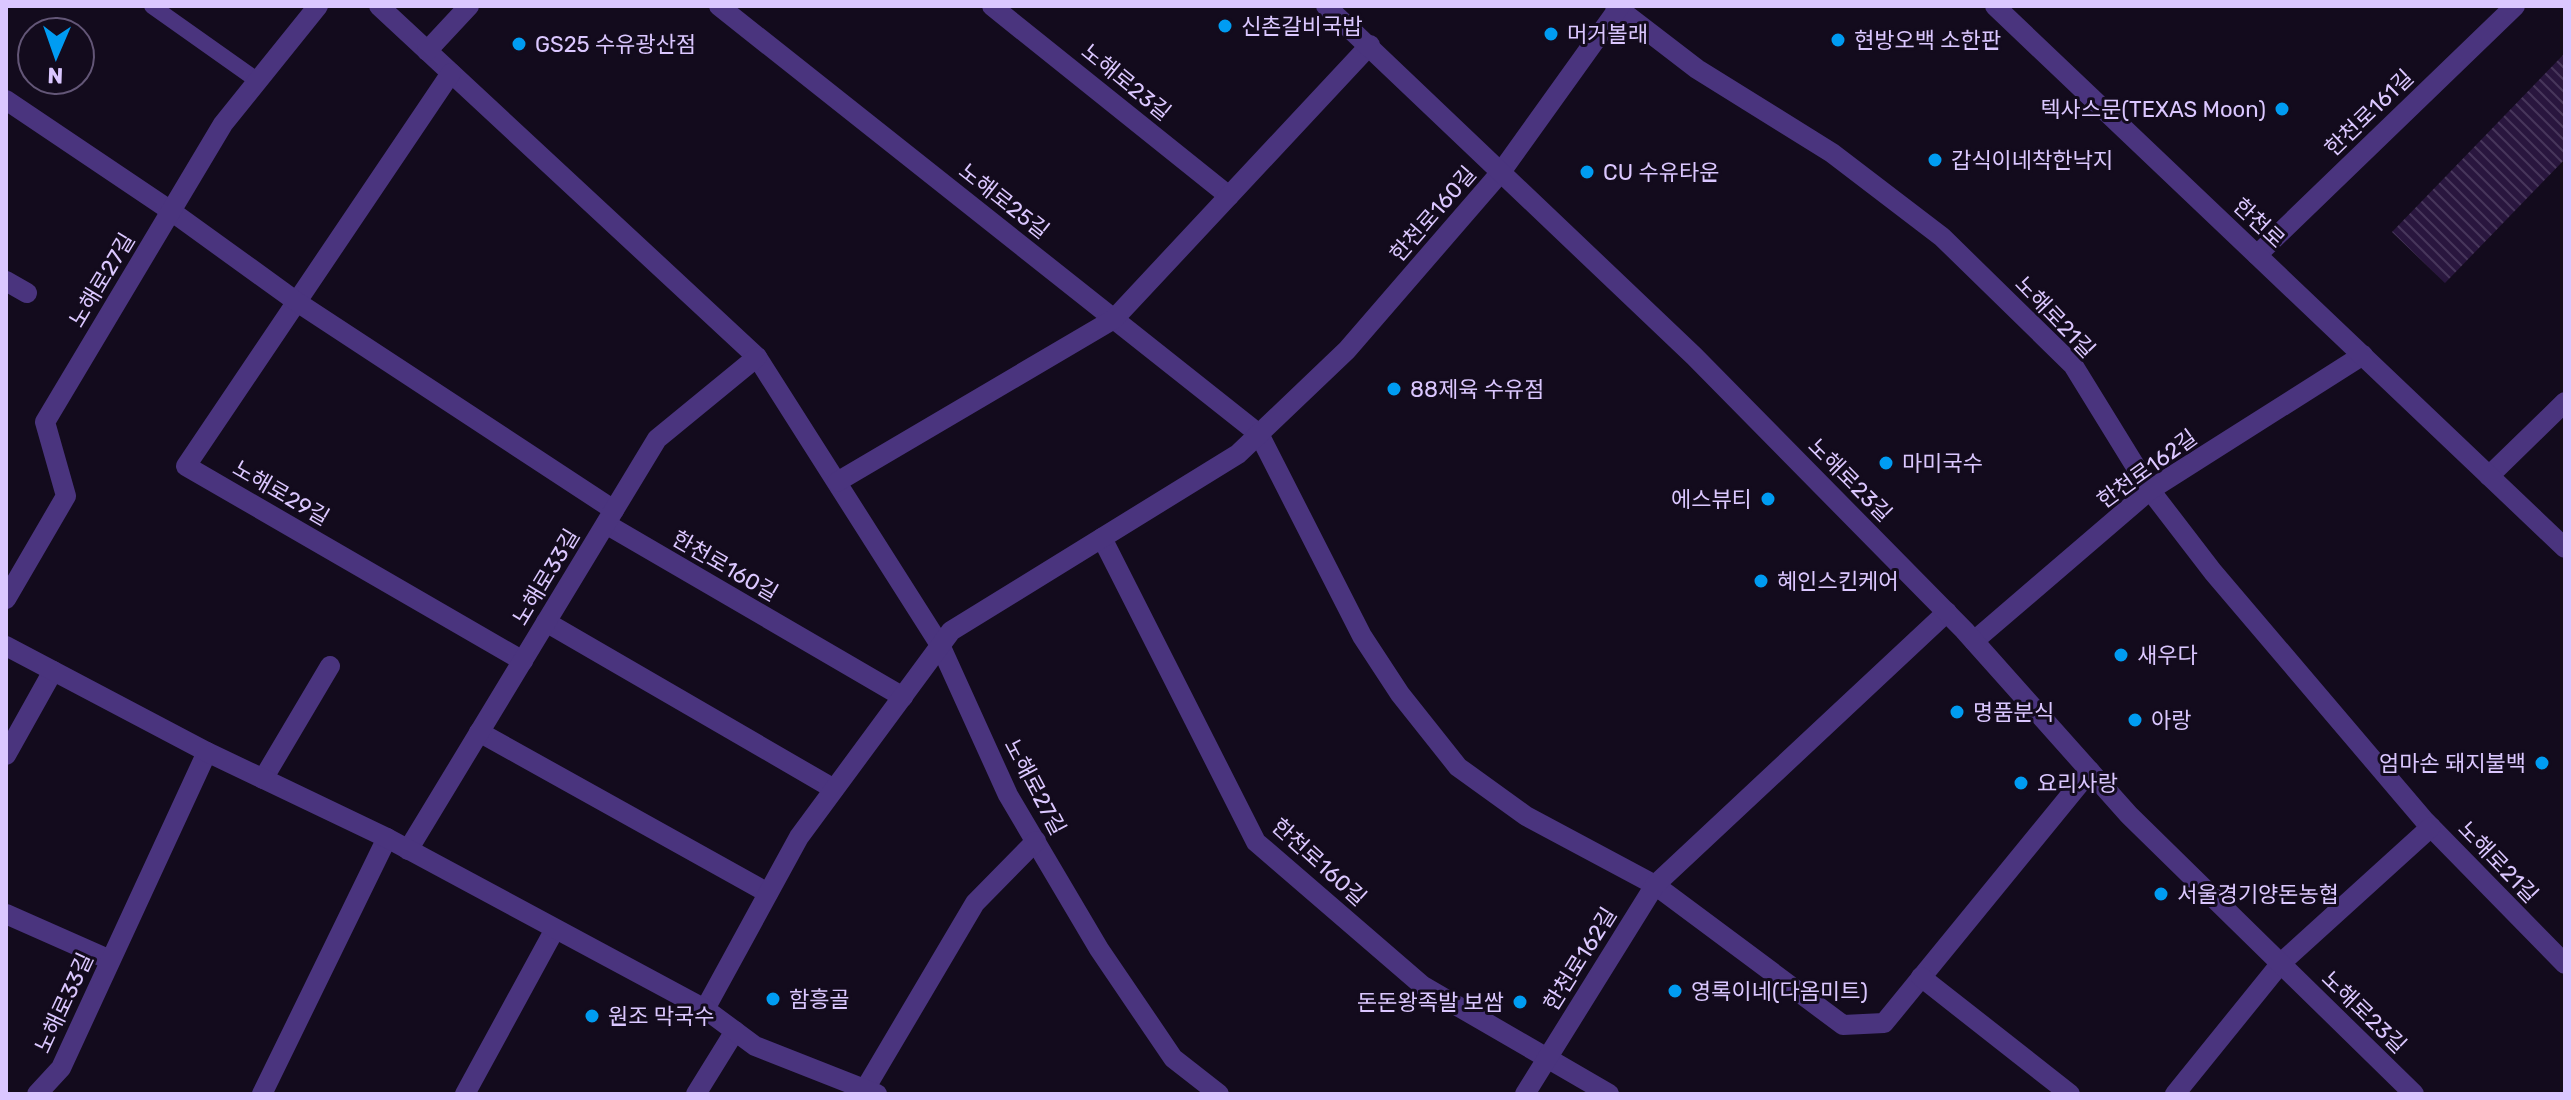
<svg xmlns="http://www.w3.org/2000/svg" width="2571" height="1100" viewBox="0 0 2571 1100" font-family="Rubik,'Noto Sans KR',sans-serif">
<defs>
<pattern id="building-back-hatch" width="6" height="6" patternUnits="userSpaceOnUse" patternTransform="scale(2)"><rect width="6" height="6" fill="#29163e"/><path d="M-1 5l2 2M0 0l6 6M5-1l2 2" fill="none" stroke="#47365b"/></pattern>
</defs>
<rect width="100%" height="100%" fill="#130b1d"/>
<path fill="url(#building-back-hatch)" d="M2565 53V159L2445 283 2392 232Z"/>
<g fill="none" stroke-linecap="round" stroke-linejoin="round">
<path stroke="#4a347e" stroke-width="16" d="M152 6 258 81"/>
<g stroke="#4a347e" stroke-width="20">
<path d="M379 6 757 357 940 645 1008 795 1099 949 1173 1058 1219 1094"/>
<path d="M719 6 1259 434 1362 636 1400 694 1458 767 1526 816 1655 885 1843 1025 1884 1023 2090 771"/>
<path d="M992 6 1229 196"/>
<path d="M1615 6 1697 69 1832 153 1942 237 2073 365 2150 490 2213 572 2424 820 2565 964"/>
<path d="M427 51 469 6"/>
<path d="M451 73 186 466 523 661"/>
<path d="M6 100 171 211 297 302 614 510"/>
<path d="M2257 255 2515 6"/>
<path d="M6 281 27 293"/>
<path d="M2489 476 2565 402"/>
<path d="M837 482 1114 319 1370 45"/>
<path d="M606 524 903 697"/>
<path d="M1102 538 1256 842 1423 986 1609 1094"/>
<path d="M6 599 66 496 45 422 223 124 318 6"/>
<path d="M546 622 834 789"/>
<path d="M1974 641 2150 490 2363 355"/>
<path d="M479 732 768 893"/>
<path d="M6 755 53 671"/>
<path d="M263 779 330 666"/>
<path d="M408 850 657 439 757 357"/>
<path d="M6 914 110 960"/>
<path d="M1921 977 2070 1094"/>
<path d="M705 1009 799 837 951 631 1238 454 1347 350 1501 172 1620 6"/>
<path d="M865 1089 975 903 1036 841"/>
<path d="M37 1094 61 1068 207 752"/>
<path d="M262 1094 387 838"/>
<path d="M465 1094 555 929"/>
<path d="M696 1094 735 1031"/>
<path d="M1525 1094 1655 885 1947 612"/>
<path d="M2175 1094 2281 963 2431 827"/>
</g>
<g stroke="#4a347e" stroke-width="20">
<path d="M1326 6 1694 356 1964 630 2129 815 2414 1094"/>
<path d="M1995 6 2565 548"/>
<path d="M6 646 207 752 387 838 705 1009 755 1046 877 1094"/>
</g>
</g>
<g fill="#009cf2" stroke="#130b1d" stroke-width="3">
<circle cx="1225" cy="26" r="8"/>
<circle cx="1551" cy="34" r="8"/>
<circle cx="1838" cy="40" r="8"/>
<circle cx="519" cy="44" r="8"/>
<circle cx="2282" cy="109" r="8"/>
<circle cx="1935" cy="160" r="8"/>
<circle cx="1587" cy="172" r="8"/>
<circle cx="1394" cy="389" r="8"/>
<circle cx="1886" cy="463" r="8"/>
<circle cx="1768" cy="499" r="8"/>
<circle cx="1761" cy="581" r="8"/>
<circle cx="2121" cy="655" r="8"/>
<circle cx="1957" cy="712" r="8"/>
<circle cx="2135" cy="720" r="8"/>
<circle cx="2542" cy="763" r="8"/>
<circle cx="2021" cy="783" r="8"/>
<circle cx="2161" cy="894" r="8"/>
<circle cx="1675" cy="991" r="8"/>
<circle cx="773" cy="999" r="8"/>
<circle cx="1520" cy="1002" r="8"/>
<circle cx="592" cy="1016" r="8"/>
</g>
<g text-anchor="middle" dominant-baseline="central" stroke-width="6" stroke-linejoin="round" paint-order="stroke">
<g font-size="22" fill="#dbc7ff" stroke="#130b1d" text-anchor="start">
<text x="1241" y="26">신촌갈비국밥</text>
<text x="1567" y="34">머거볼래</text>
<text x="1854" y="40">현방오백 소한판</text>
<text x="535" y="44">GS25 수유광산점</text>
<text x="2266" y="109" text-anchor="end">텍사스문(TEXAS Moon)</text>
<text x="1951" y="160">갑식이네착한낙지</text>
<text x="1603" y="172">CU 수유타운</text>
<text x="1410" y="389">88제육 수유점</text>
<text x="1902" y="463">마미국수</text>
<text x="1752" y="499" text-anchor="end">에스뷰티</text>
<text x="1777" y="581">혜인스킨케어</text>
<text x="2137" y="655">새우다</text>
<text x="1973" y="712">명품분식</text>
<text x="2151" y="720">아랑</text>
<text x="2526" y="763" text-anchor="end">엄마손 돼지불백</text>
<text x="2037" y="783">요리사랑</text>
<text x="2177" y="894">서울경기양돈농협</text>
<text x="1691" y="991">영록이네(다옴미트)</text>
<text x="789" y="999">함흥골</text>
<text x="1504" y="1002" text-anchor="end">돈돈왕족발 보쌈</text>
<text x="608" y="1016">원조 막국수</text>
</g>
<g font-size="22" fill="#dbc7ff" stroke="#130b1d">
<text transform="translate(1126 82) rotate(39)">노해로23길</text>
<text transform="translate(2369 113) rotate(-44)">한천로161길</text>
<text transform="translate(1004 201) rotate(38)">노해로25길</text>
<text transform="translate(1433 214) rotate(-49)">한천로160길</text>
<text transform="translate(2259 223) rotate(43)">한천로</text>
<text transform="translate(102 280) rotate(-59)">노해로27길</text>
<text transform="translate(2055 317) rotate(46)">노해로21길</text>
<text transform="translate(2147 469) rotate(-36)">한천로162길</text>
<text transform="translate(1850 480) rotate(45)">노해로23길</text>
<text transform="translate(281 493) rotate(30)">노해로29길</text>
<text transform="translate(725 566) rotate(30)">한천로160길</text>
<text transform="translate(546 577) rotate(-59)">노해로33길</text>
<text transform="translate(1035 787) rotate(62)">노해로27길</text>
<text transform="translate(1319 862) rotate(42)">한천로160길</text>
<text transform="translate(2498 862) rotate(46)">노해로21길</text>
<text transform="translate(1580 959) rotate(-58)">한천로162길</text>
<text transform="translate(64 1003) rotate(-65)">노해로33길</text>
<text transform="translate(2364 1012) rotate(44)">노해로23길</text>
</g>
</g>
<rect width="2571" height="1100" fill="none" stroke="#dbc7ff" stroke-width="16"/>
<g transform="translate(56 56) rotate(182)"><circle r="38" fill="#130b1d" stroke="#635677" stroke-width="2"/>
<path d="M0-6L14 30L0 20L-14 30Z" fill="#009cf2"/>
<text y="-12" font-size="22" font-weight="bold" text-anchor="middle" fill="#dbc7ff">N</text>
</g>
</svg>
